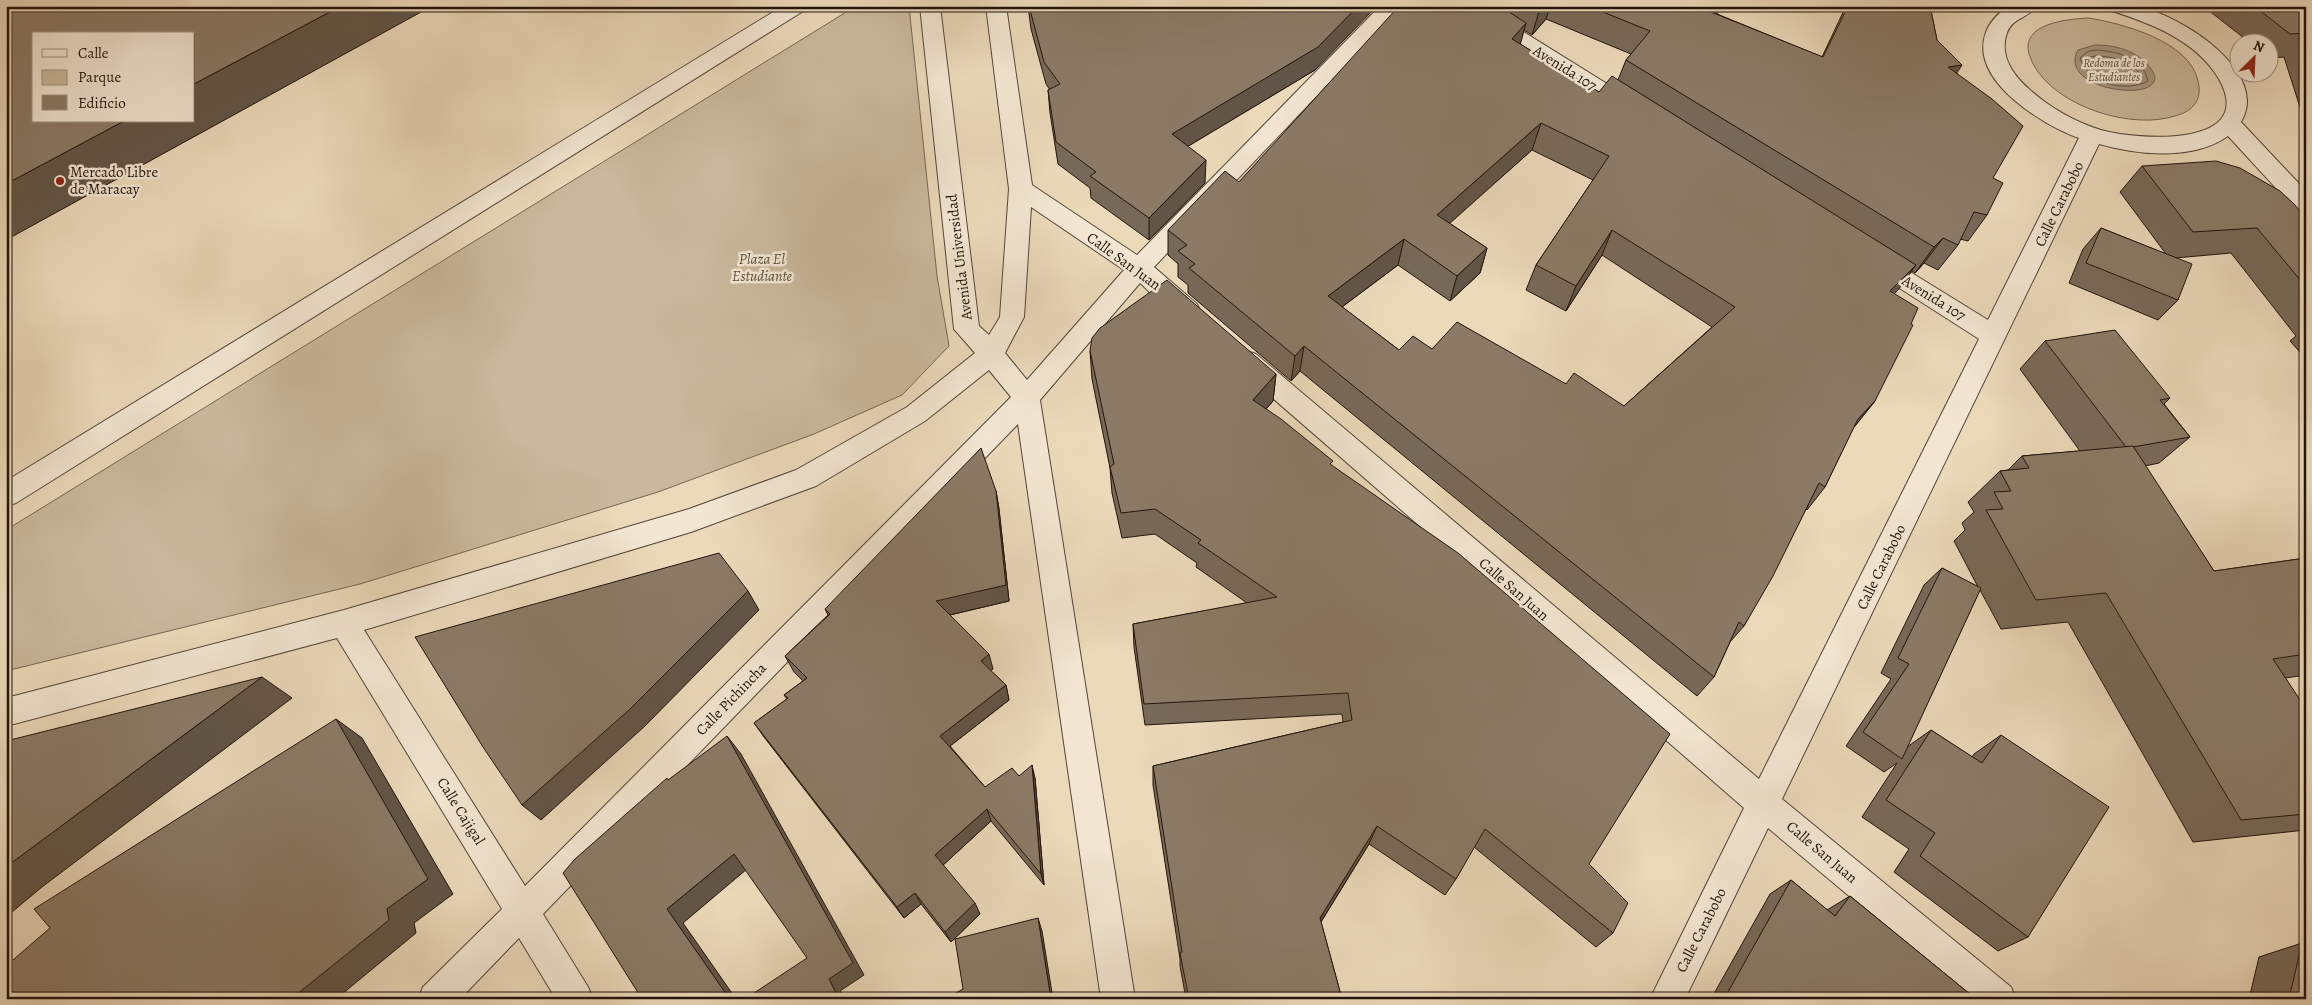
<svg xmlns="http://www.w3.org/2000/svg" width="2312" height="1005" viewBox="0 0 2312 1005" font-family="Alegreya,serif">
<rect width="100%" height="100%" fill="#ebd9ba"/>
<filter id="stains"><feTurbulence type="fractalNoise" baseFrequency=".004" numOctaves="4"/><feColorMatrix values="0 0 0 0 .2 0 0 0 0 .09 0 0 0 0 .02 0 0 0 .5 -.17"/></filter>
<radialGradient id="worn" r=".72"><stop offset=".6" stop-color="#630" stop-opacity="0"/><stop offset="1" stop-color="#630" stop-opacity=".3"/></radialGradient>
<g fill="#c9b89c" stroke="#756654">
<path d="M856 6H909L937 276 949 346 902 395 814 434 658 492 360 584 6 671V530Z"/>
<path d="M2088 18C2121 23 2190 41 2198 81 2200 90 2200 98 2194 105 2188 113 2176 116 2167 118 2122 128 2044 102 2029 54 2020 23 2069 19 2088 18Z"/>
</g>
<path fill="#a6967f" stroke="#716251" d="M2095 45C2113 45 2132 49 2145 62 2192 107 2053 95 2078 50Z"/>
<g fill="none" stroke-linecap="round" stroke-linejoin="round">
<g stroke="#645546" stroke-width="1">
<path d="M2096 50C2117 51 2143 58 2148 81 2125 93 2089 84 2080 58L2087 52Z"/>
<path d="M2096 56C2113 57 2134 60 2141 77 2121 85 2100 77 2087 61L2088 58Z"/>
</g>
<g stroke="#544538" stroke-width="2">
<g id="minor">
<path d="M783 6H808L805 10 16 503 6 506V481Z"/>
<path d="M920 6H940L979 326 989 335 1000 317 1009 189 986 6H1006L1032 185 1137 255 1380 6H1402L1154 267 1197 304 1200 311 1197 318C1176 324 1155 296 1140 283L1040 400 1135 999H1101L1018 424 543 914 588 987 593 999H556L519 938 460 999H418L423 987 502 909 337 638 14 724 6 723V695L14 696 344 610 689 509 796 470 907 407 975 353 954 329ZM1031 207 1124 270 1027 380 1005 353 1024 317ZM989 370 1011 397 525 886 364 630 691 532 816 486 925 421Z"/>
<path d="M1457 6H1482L1641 105 1644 110 1641 115 1633 117 1625 115 1460 10Z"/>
<path d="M2010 6H2037C2029 18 2012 18 2007 33 1999 55 2013 75 2029 89 2049 107 2075 122 2101 130 2136 140 2258 149 2219 79 2196 40 2150 23 2109 10L2106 6C2117 6 2130 4 2140 7 2181 16 2271 72 2241 122L2306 191V214L2298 212 2228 136C2193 161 2138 155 2099 144L1782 799 2011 987 2016 999H1972L1768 828 1685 999H1650L1744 808 1238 368 1234 361 1238 354 1247 351 1256 354 1759 779 1979 339 1865 266 1861 260 1865 254 1873 251 1881 254 1988 320 2079 138C2043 125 1971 82 1985 35 1989 22 1999 12 2010 6Z"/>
</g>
</g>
<use href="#minor" fill="#f2e6d2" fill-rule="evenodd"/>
</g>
<g fill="#776958" stroke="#21140c" fill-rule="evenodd">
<path d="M1028 6 1315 70 1188 146 1205 183 1149 240 1091 198 1090 188 1058 164 1050 113 1048 90H1050L1046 84 1031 29Z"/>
<path d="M1410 6H1720L1717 14 1822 57 1846 6H1930L1937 40 1957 73 1993 178 1987 215 1968 241 1960 239 1958 245 1938 270 1924 263 1915 273 1912 271 1894 294 1875 401 1853 428 1825 487 1807 510 1806 509 1744 626 1730 642 1714 677 1697 696 1300 371 1291 381 1188 293V285L1178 277V264L1168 255V230L1239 182ZM1546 19 1631 54 1626 60 1618 80 1599 92 1520 44 1524 30 1532 35ZM1532 150 1593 180 1536 265 1526 290 1566 311 1602 255 1712 327 1624 406 1566 384 1432 349 1399 350 1342 307 1398 265 1450 301 1480 273 1487 248 1449 223Z"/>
<path d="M2203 6H2306V126L2284 57 2270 58V42H2249Z"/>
<path d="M2142 166 2306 218V359L2290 341 2296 336 2231 253 2175 258 2178 300 2158 320 2069 283 2083 249 2101 228 2166 254 2120 192Z"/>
<path d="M2045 341 2170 398 2164 404 2190 437 2159 463 2145 466 2214 571 2306 558V675L2285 678 2306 709V830L2193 842 2068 622 2001 629 1980 590 1907 747 1931 730 1972 757 1974 754 2001 735 2028 937 1998 951 1894 872 1909 849 1862 817 1897 763 1884 772 1846 746 1891 679 1881 673 1924 585 1942 568 1978 587 1954 541 1965 530 1962 523 1974 512 1968 502 2000 471 2008 470 2022 456 2080 451 2020 369Z"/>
<path d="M1090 351 1276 374 1273 401 1266 409 1332 466 1589 864 1613 933 1596 947 1474 847 1456 879 1445 895 1369 844 1321 922 1342 999H1186L1180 966V959L1153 785V766L1343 722 1342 714 1145 725 1134 647 1133 624 1247 603 1196 567 1197 563 1155 534 1122 538 1112 493 1110 468 1092 379Z"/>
<path d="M996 491 999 509 1009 601 950 615 993 669 991 671 1006 685 1009 700 950 746 985 787 1019 776 1035 778 1044 885 991 821 943 865 980 914 951 942 921 904 904 918 764 737 754 723 787 699 784 695 803 681 794 672 785 656 828 615 825 609Z"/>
<path d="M1791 880 1827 910 1850 896 1976 999H1711L1770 894Z"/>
<path d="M2302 943 2306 999H2249L2259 957Z"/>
</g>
<g fill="#615547" stroke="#21140c">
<path d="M341 6H432L6 240V184L124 121H194V84Z"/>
<path d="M1358 6H1377L1315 70 1172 156V134Z"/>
<path d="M1542 6H1550L1546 19 1532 35 1540 8Z"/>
<path d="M1715 6H1720L1714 21 1711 12Z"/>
<path d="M1526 23 1519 49 1512 39Z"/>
<path d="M1962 65 1945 91 1948 67Z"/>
<path d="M1541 123 1532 150 1430 241 1437 215Z"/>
<path d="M1206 160 1205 183 1149 240V218Z"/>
<path d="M1612 230 1602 255 1566 311 1576 286Z"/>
<path d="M1943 238 1924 263 1915 273 1934 247Z"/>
<path d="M1404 239 1398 265 1323 321 1328 296Z"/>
<path d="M1487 248 1480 273 1450 301 1457 276Z"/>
<path d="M1916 265 1898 290 1873 316 1890 291Z"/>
<path d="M1304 346 1300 371 1291 381 1295 356Z"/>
<path d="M1276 374 1273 401 1250 427 1253 400Z"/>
<path d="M1875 401 1856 425 1839 443 1858 419Z"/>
<path d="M996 491 999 509 1009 601 941 617 936 601Z"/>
<path d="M748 591 759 610 645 726 541 820 522 805Z"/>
<path d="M989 654 993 669 985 677 981 661Z"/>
<path d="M262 677 292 698 42 887 6 917V867Z"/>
<path d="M1006 685 1009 700 945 750 940 736Z"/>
<path d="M336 719 362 738 453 894 414 923 416 933 336 999H291Z"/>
<path d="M727 736 741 754 864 975 840 991 844 999H839L829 979Z"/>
<path d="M1032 765 1035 778 1044 885 1041 874Z"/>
<path d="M987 809 991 821 941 867 935 855Z"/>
<path d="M1377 826 1369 844 1314 933 1320 918Z"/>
<path d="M734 854 747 869 683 923 736 999H727L667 909Z"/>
<path d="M915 893 921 904 904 918 897 907Z"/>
<path d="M975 903 980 914 951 942 945 932Z"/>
<path d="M1038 918 1042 931 1053 999H1051Z"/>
</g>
<g fill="#8a7a66" stroke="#21140c" fill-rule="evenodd">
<path d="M6 6H341L194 84V34H34V121H124L6 184Z"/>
<path d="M1029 6H1358L1318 47 1172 134 1206 160 1149 218 1090 176 1096 172 1056 142 1048 90 1060 84 1044 62Z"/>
<path d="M1399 6H1405L1407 10 1410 6H1500L1526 23 1512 39 1599 92 1612 76 1916 265 1890 291 1918 308 1911 324 1913 325 1875 401 1858 419 1825 487 1819 483 1773 576 1744 626 1739 622 1714 677 1304 346 1295 356 1189 268 1195 264 1178 251 1187 245 1168 230 1225 171 1239 182ZM1541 123 1609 156 1536 265 1576 286 1612 230 1735 307 1624 406 1574 373 1566 384 1457 322 1432 349 1413 336 1399 350 1328 296 1404 239 1457 276 1487 248 1437 215Z"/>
<path d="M1588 6H1715L1711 12 1823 57 1848 6H1930L1937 40 1962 65 1948 67 1992 99 2023 126 1993 178 2003 183 1987 215 1974 212 1958 245 1943 238 1934 247 1626 60 1650 31Z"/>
<path d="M2254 6H2306V33L2290 34Z"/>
<path d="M2216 161 2240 168 2280 191 2294 204 2306 218V287L2257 228 2193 232 2142 166Z"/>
<path d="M2101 228 2192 264 2178 300 2086 263Z"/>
<path d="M1167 280 1276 374 1253 400 1281 419 1333 461 1330 464 1458 553 1670 734 1589 864 1628 903 1613 933 1485 829 1456 879 1377 826 1320 918 1342 999H1189L1180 953 1182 952 1153 766 1352 720 1348 693 1144 704 1133 624 1277 597 1198 543 1201 540 1155 509 1121 513 1110 467 1114 464 1090 351 1092 338 1100 328Z"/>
<path d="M2115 330 2170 398 2160 400 2190 437 2133 447H2126L2045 341Z"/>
<path d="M2133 446 2214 571 2306 558V654L2273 659 2306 709V814L2241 820 2106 593 2036 600 1986 510 2003 509 1994 492 2011 491 2000 471 2029 468 2022 456Z"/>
<path d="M981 448 996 491 1006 585 936 601 989 654 981 661 1006 685 940 736 985 787 1012 768 1019 776 1032 765 1041 874 987 809 935 855 975 903 945 932 915 893 897 907 754 723 788 698 784 695 807 678 785 656 830 614 825 609Z"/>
<path d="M719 553 748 591 630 709 522 805 483 747 415 637Z"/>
<path d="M1942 568 1981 588 1902 759 1863 732 1909 664 1898 658Z"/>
<path d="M262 677 6 867V741Z"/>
<path d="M336 719 428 879 387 909 389 920 291 999H6V966L50 928 34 909Z"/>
<path d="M1931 730 1982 763 2001 735 2109 807 2028 937 1920 856 1935 833 1886 800Z"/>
<path d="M727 736 853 963 829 979 839 999H745L807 958 734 854 667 909 729 998 727 999H642L563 873 575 859 667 778 668 780Z"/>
<path d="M1791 880 1835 916 1850 896 1976 999H1724Z"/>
<path d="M1038 918 1051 999H945L963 989 955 939Z"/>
<path d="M2302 943 2306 945V999H2289Z"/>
</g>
<circle fill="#8f2418" stroke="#f2e6d2" stroke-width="2" cx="60" cy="181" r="5"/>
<g text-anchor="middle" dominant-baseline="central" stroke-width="5" stroke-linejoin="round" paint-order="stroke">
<g font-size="12" font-style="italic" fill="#5c4d3e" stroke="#f2e6d2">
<text x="2114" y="63">Redoma de los<tspan x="2114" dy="14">Estudiantes</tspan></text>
</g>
<g font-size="15" fill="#21140c" stroke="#f2e6d2">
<text transform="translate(1565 68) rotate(32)">Avenida 107</text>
<text transform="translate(2059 204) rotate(-64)">Calle Carabobo</text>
<text transform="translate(959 257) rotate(-97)">Avenida Universidad</text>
<text transform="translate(1124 261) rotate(36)">Calle San Juan</text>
<text transform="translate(1934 298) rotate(32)">Avenida 107</text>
<text transform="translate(1881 567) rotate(-64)">Calle Carabobo</text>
<text transform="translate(1514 589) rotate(41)">Calle San Juan</text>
<text transform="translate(731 699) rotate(-46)">Calle Pichincha</text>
<text transform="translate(461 811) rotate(58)">Calle Cajigal</text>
<text transform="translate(1822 852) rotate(40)">Calle San Juan</text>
<text transform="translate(1701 930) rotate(-63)">Calle Carabobo</text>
</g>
<g font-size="15" fill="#21140c" stroke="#f2e6d2" text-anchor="start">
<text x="70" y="172">Mercado Libre<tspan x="70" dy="17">de Maracay</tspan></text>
</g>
<g font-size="15" font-style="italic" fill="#5c4d3e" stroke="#f2e6d2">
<text x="762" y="259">Plaza El<tspan x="762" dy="17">Estudiante</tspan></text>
</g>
</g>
<rect width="2312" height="1005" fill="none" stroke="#ebd9ba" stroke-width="25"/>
<rect x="8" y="8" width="2297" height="990" fill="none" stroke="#21140c" stroke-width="2.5"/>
<rect x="12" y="12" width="2287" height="980" fill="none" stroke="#21140c"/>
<rect x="32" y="32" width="162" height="90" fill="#f2e6d2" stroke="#9e9283"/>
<rect x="42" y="49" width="25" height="8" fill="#f2e6d2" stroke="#9e9283"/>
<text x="78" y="58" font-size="15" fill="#21140c">Calle</text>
<rect x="42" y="70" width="25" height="15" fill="#c9b89c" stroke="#9e9283"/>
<text x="78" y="82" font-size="15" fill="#21140c">Parque</text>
<rect x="42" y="95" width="25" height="15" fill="#8a7a66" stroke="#9e9283"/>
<text x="78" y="108" font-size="15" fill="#21140c">Edificio</text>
<g transform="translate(2254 58) rotate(24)"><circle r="24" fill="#f2e6d2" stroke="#9e9283"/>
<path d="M0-4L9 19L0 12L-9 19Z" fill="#8f2418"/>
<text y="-8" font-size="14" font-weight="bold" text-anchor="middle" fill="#21140c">N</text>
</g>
<rect width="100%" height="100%" filter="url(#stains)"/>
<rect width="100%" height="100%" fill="url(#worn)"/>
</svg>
